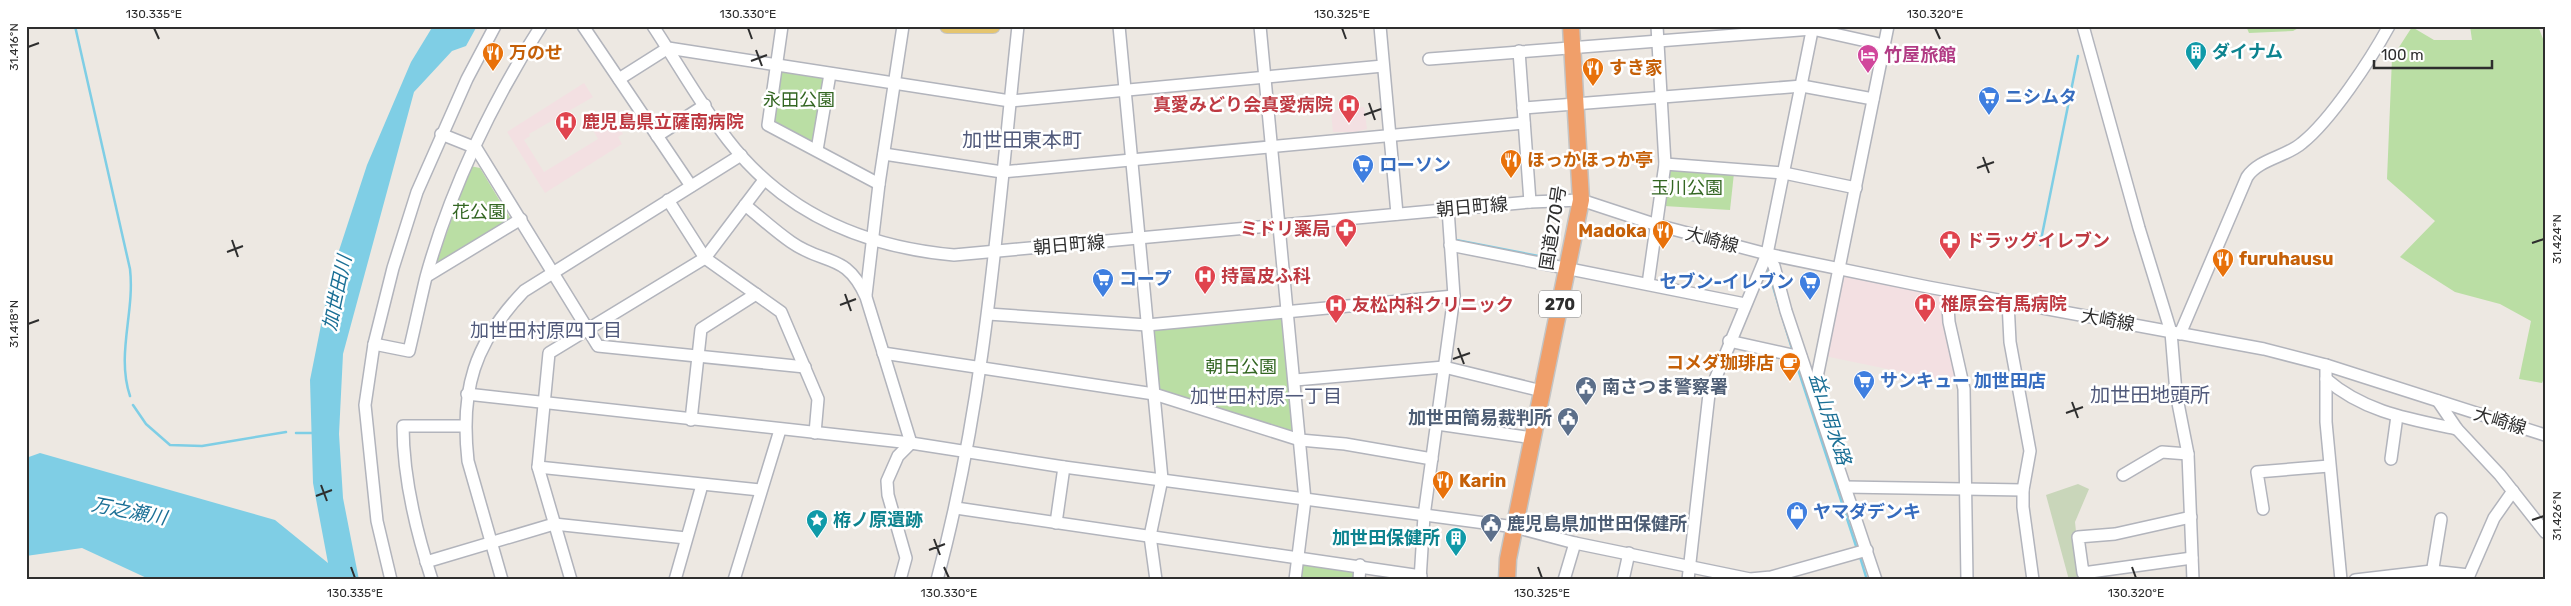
<svg xmlns="http://www.w3.org/2000/svg" width="2571" height="606" viewBox="0 0 2571 606" font-family="Rubik,'Noto Sans JP',sans-serif">
<rect width="100%" height="100%" fill="#ede8e2"/>
<g fill="#f3e0e2">
<path d="M584 83 593 97 529 134 530 136 524 140 544 172 598 139 593 130 608 120 613 119 623 134 618 137 622 144 545 193 507 132Z"/>
<path d="M1364 107 1367 129 1355 132H1333L1331 111Z"/>
<path d="M1846 277 1942 296 1959 384 1825 356 1841 278Z"/>
</g>
<g fill="#badea4">
<path d="M2246 26H2302L2293 31 2249 33Z"/>
<path d="M2470 26H2538L2545 44V376L2542 383 2519 379 2531 321 2500 304 2455 292 2400 257 2435 221 2387 179 2392 58 2412 27 2434 40H2472Z"/>
<path d="M781 68 825 76 813 144 773 123Z"/>
<path d="M470 166 480 168 512 221 438 266 436 264Z"/>
<path d="M1672 168 1734 173 1730 210 1664 206 1668 170Z"/>
<path d="M1284 315 1296 434 1161 393 1157 388 1151 328Z"/>
<path d="M1302 563 1354 570V580H1300Z"/>
</g>
<path fill="#c9d6ba" d="M2078 484 2089 489 2075 522 2081 580H2069L2046 495Z"/>
<path fill="#7fcee5" d="M433 26H477L466 46 452 51 414 92 343 354 339 434 343 498 359 580H151L82 548 26 556V458L40 453 275 520 328 563 313 483 310 380 331 275 367 165 411 62Z"/>
<g fill="none" stroke-linecap="round" stroke-linejoin="round">
<g stroke="#7fcee5" stroke-width="2.5">
<path d="M75 26 130 269C135 312 116 354 130 396"/>
<path d="M1456 240 1549 258"/>
<path d="M2040 245 2078 56"/>
<path d="M1767 267 1793 352"/>
<path d="M1795 360 1857 549"/>
<path d="M133 405 146 424 170 445 202 446 286 432"/>
<path d="M296 433H315"/>
<path d="M1860 557 1867 580"/>
</g>
<g stroke="#b2b4bc" stroke-width="14">
<g id="minor">
<path d="M583 26 691 186"/>
<path d="M653 26C678 64 701 105 728 140 785 214 864 247 954 255L1530 202 1581 200 1657 225 1767 254 1928 287 2264 349 2326 365 2545 435"/>
<path d="M782 26 768 125 879 184"/>
<path d="M1119 26 1162 479 1150 536 1156 580"/>
<path d="M1260 26 1305 500 1295 580"/>
<path d="M1380 26 1397 214"/>
<path d="M2083 26 2139 228 2171 332 2176 393 2188 454 2193 580"/>
<path d="M1519 51 1530 202"/>
<path d="M1429 59 1812 29 1884 45"/>
<path d="M619 79 668 48 1010 101 1383 66"/>
<path d="M1523 108 1802 86 1873 99"/>
<path d="M441 134 476 148 598 346 805 367"/>
<path d="M657 136 705 105"/>
<path d="M817 150 830 74"/>
<path d="M884 154 1002 172 1524 123"/>
<path d="M1665 164 1784 173 1856 188"/>
<path d="M668 200 705 258 781 312 818 399 815 433"/>
<path d="M745 205C760 217 775 231 791 242 825 266 846 252 866 297L911 443 898 456 887 481 888 495 906 558 900 580"/>
<path d="M1450 245 1745 304"/>
<path d="M1767 254 1774 266 1786 311 1876 580"/>
<path d="M427 276 521 219"/>
<path d="M1648 284 1665 164 1657 26"/>
<path d="M1947 291 1949 322 1964 389 1967 580"/>
<path d="M866 295 879 184 903 26"/>
<path d="M2008 302 2010 342 2030 451 2023 490V507L2033 580"/>
<path d="M988 314 1147 325 1454 296"/>
<path d="M2180 334 2247 177C2259 159 2286 157 2302 143 2331 120 2371 59 2389 26"/>
<path d="M1729 341 1801 357"/>
<path d="M374 344 409 351C415 326 420 302 426 277 450 190 492 102 541 26"/>
<path d="M883 353 1154 394 1300 440 1345 444 1432 459"/>
<path d="M2326 365V422L2341 580"/>
<path d="M2326 379C2364 412 2409 419 2457 429"/>
<path d="M1295 380 1444 367 1542 391"/>
<path d="M1814 392 1888 26"/>
<path d="M467 394 911 443 1064 467 1515 527 1575 543 1750 579 1771 577 1867 550"/>
<path d="M2438 401 2457 429 2500 475 2545 532"/>
<path d="M691 420 701 329 756 294"/>
<path d="M1437 424 1533 438"/>
<path d="M2391 459 2397 416"/>
<path d="M538 467 760 490"/>
<path d="M2123 475 2162 452 2188 454"/>
<path d="M1845 487 2023 490"/>
<path d="M956 508 1421 576"/>
<path d="M2263 509 2257 472 2329 466"/>
<path d="M2191 517 2115 534 2078 537 2083 573 2192 558"/>
<path d="M1056 523 1064 467"/>
<path d="M426 562 554 524 686 538"/>
<path d="M391 580 377 521 365 405 374 344 393 268 417 192 467 79 495 26"/>
<path d="M432 580C416 531 403 479 403 426H465"/>
<path d="M502 580 468 461C460 390 474 343 524 291L741 155"/>
<path d="M571 580 538 467 549 353 705 258 764 180"/>
<path d="M675 580 702 485"/>
<path d="M734 580 780 430"/>
<path d="M937 580C986 399 998 212 1018 26"/>
<path d="M1359 580 1360 565"/>
<path d="M1420 580 1424 516 1454 296 1448 209"/>
<path d="M1564 580 1575 543"/>
<path d="M1623 580 1629 553"/>
<path d="M1688 580 1709 394 1767 254 1813 26"/>
<path d="M2355 580 2432 571 2469 575"/>
<path d="M2431 580 2441 519"/>
<path d="M2467 580 2494 518 2513 491"/>
</g>
</g>
<g stroke="#c4c4c4" stroke-width="16">
<path id="major" d="M947 26H993"/>
</g>
<g stroke="#c4c4c4" stroke-width="19">
<path id="highway" d="M1507 580 1508 559 1581 200 1571 26"/>
</g>
<use href="#minor" stroke="#fff" stroke-width="11"/>
<use href="#major" stroke="#e5c56f" stroke-width="14"/>
<use href="#highway" stroke="#f09f6a" stroke-width="16"/>
</g>
<path fill="none" stroke="#2e2e2e" stroke-width="2" d="M154 28 159 39M748 28 752 39M1342 28 1346 39M1935 28 1940 39M28 47 39 43M756 50 762 66M751 61 767 55M1369 103 1375 120M1364 115 1381 109M1983 157 1989 173M1977 168 1994 162M232 240 238 257M2532 243 2544 239M227 252 243 246M845 294 851 311M840 305 856 299M28 324 39 320M1458 348 1464 364M1453 359 1470 353M2072 402 2078 418M2066 413 2083 407M321 485 327 501M316 496 332 490M2532 520 2544 516M934 539 940 555M929 550 945 544M351 567 355 578M944 567 949 578M1538 567 1542 578M2132 567 2136 578"/>
<defs>
<g id="building-pin" transform="scale(1.125)"><path d="M0 17L-7.5 6A9.5 9.5 0 1 1 7.5 6Z" fill="#0f9aa8" stroke="#fff"/><path d="M-4-6H4V6H1V3H-1V6H-4ZM-2.5-4.3h1.7v1.8h-1.7ZM.8-4.3h1.7v1.8H.8ZM-2.5-1h1.7V.8h-1.7ZM.8-1h1.7V.8H.8Z" fill="#fff"/></g>
<g id="restaurant-pin" transform="scale(1.125)"><path d="M0 17L-7.5 6A9.5 9.5 0 1 1 7.5 6Z" fill="#e8710a" stroke="#fff"/><path d="M-5-6h1v4h1v-4h1v4h1v-4h1v5L-1.5 .5V6h-2V.5L-5-1ZM5-6V6H3V1.5H1.5Q1.5-4 5-6Z" fill="#fff"/></g>
<g id="hotel-pin" transform="scale(1.125)"><path d="M0 17L-7.5 6A9.5 9.5 0 1 1 7.5 6Z" fill="#d1479c" stroke="#fff"/><path d="M-6-4.5h1.5V1H6V5H4.5V3h-9V5H-6ZM-4 0a1.8 1.8 0 1 1 3.6 0ZM.5 0V-2.5h3Q6-2.5 6 0Z" fill="#fff"/></g>
<g id="supermarket-pin" transform="scale(1.125)"><path d="M0 17L-7.5 6A9.5 9.5 0 1 1 7.5 6Z" fill="#3f7fe0" stroke="#fff"/><path d="M-6-5.5h2.5l.6 2H6L4.5 2H-2.5L-4.4-4H-6ZM-1.5 3.2a1.3 1.3 0 1 0 .1 0ZM3 3.2a1.3 1.3 0 1 0 .1 0Z" fill="#fff"/></g>
<g id="hospital-pin" transform="scale(1.125)"><path d="M0 17L-7.5 6A9.5 9.5 0 1 1 7.5 6Z" fill="#e0444e" stroke="#fff"/><path d="M-5-5h3v3.5h4V-5h3V5h-3V1.5h-4V5h-3Z" fill="#fff"/></g>
<g id="pharmacy-pin" transform="scale(1.125)"><path d="M0 17L-7.5 6A9.5 9.5 0 1 1 7.5 6Z" fill="#e0444e" stroke="#fff"/><path d="M-2-6h4v4h4v4h-4v4h-4v-4h-4v-4h4Z" fill="#fff"/></g>
<g id="cafe-pin" transform="scale(1.125)"><path d="M0 17L-7.5 6A9.5 9.5 0 1 1 7.5 6Z" fill="#e8710a" stroke="#fff"/><path d="M-5.5-4.5H6V0H3Q3 3.5 0 3.5H-2.5Q-5.5 3.5-5.5 0ZM3-3.2v2h1.7v-2ZM-6 4.5H4V6H-6Z" fill="#fff"/></g>
<g id="civic-pin" transform="scale(1.125)"><path d="M0 17L-7.5 6A9.5 9.5 0 1 1 7.5 6Z" fill="#5c6f8a" stroke="#fff"/><path d="M-.6-6.5H3V-4.5H.6V-3L4-1V1h2V6H-6V1h2V-1L-.6-3ZM-1.2 2.5V6h2.4V2.5Z" fill="#fff"/></g>
<g id="shop-pin" transform="scale(1.125)"><path d="M0 17L-7.5 6A9.5 9.5 0 1 1 7.5 6Z" fill="#3f7fe0" stroke="#fff"/><path d="M-5-2.5h2.3a2.7 3.5 0 0 1 5.4 0H5L5.5 6h-11ZM-1.5-2.5h3a1.5 2.3 0 0 0-3 0Z" fill="#fff"/></g>
<g id="sight-pin" transform="scale(1.125)"><path d="M0 17L-7.5 6A9.5 9.5 0 1 1 7.5 6Z" fill="#0f9aa8" stroke="#fff"/><path d="M0-6L1.8-2.2L6-1.7L2.9 1.2L3.7 5.4L0 3.3L-3.7 5.4L-2.9 1.2L-6-1.7L-1.8-2.2Z" fill="#fff"/></g>
</defs>
<g fill-rule="evenodd">
<use href="#building-pin" x="2196" y="52"/>
<use href="#restaurant-pin" x="493" y="53"/>
<use href="#hotel-pin" x="1868" y="55"/>
<use href="#restaurant-pin" x="1593" y="68"/>
<use href="#supermarket-pin" x="1989" y="97"/>
<use href="#hospital-pin" x="1349" y="105"/>
<use href="#hospital-pin" x="566" y="122"/>
<use href="#restaurant-pin" x="1511" y="160"/>
<use href="#supermarket-pin" x="1363" y="165"/>
<use href="#pharmacy-pin" x="1346" y="229"/>
<use href="#restaurant-pin" x="1663" y="231"/>
<use href="#pharmacy-pin" x="1950" y="241"/>
<use href="#restaurant-pin" x="2223" y="259"/>
<use href="#hospital-pin" x="1205" y="276"/>
<use href="#supermarket-pin" x="1103" y="279"/>
<use href="#supermarket-pin" x="1810" y="282"/>
<use href="#hospital-pin" x="1925" y="304"/>
<use href="#hospital-pin" x="1336" y="305"/>
<use href="#cafe-pin" x="1790" y="363"/>
<use href="#supermarket-pin" x="1864" y="381"/>
<use href="#civic-pin" x="1586" y="387"/>
<use href="#civic-pin" x="1568" y="418"/>
<use href="#restaurant-pin" x="1443" y="481"/>
<use href="#shop-pin" x="1797" y="512"/>
<use href="#sight-pin" x="817" y="520"/>
<use href="#civic-pin" x="1491" y="524"/>
<use href="#building-pin" x="1456" y="538"/>
</g>
<g text-anchor="middle" dominant-baseline="central" stroke-width="5" stroke-linejoin="round" paint-order="stroke">
<rect fill="#fff" stroke="#6d6d6d" stroke-width="1" x="1539" y="290.5" width="42" height="27" rx="4"/>
<g font-size="16" font-weight="bold" fill="#2e2e2e">
<text x="1560" y="304">270</text>
</g>
<g font-size="18" font-weight="bold" fill="#0d838f" stroke="#fff" text-anchor="start">
<text x="2212" y="52">ダイナム</text>
<text x="833" y="520">栫ノ原遺跡</text>
<text x="1440" y="538" text-anchor="end">加世田保健所</text>
</g>
<g font-size="18" font-weight="bold" fill="#c56008" stroke="#fff" text-anchor="start">
<text x="509" y="53">万のせ</text>
<text x="1609" y="68">すき家</text>
<text x="1527" y="160">ほっかほっか亭</text>
<text x="1647" y="231" text-anchor="end">Madoka</text>
<text x="2239" y="259">furuhausu</text>
<text x="1774" y="363" text-anchor="end">コメダ珈琲店</text>
<text x="1459" y="481">Karin</text>
</g>
<g font-size="18" font-weight="bold" fill="#b23c85" stroke="#fff" text-anchor="start">
<text x="1884" y="55">竹屋旅館</text>
</g>
<g font-size="18" font-weight="bold" fill="#366cbe" stroke="#fff" text-anchor="start">
<text x="2005" y="97">ニシムタ</text>
<text x="1379" y="165">ローソン</text>
<text x="1119" y="279">コープ</text>
<text x="1794" y="282" text-anchor="end">セブン-イレブン</text>
<text x="1880" y="381">サンキュー 加世田店</text>
<text x="1813" y="512">ヤマダデンキ</text>
</g>
<g font-size="18" fill="#362" stroke="#fff">
<text x="799" y="100">永田公園</text>
<text x="1687" y="188">玉川公園</text>
<text x="479" y="212">花公園</text>
<text x="1241" y="367">朝日公園</text>
</g>
<g font-size="18" font-weight="bold" fill="#be3a42" stroke="#fff" text-anchor="start">
<text x="1333" y="105" text-anchor="end">真愛みどり会真愛病院</text>
<text x="582" y="122">鹿児島県立薩南病院</text>
<text x="1330" y="229" text-anchor="end">ミドリ薬局</text>
<text x="1966" y="241">ドラッグイレブン</text>
<text x="1221" y="276">持冨皮ふ科</text>
<text x="1941" y="304">椎原会有馬病院</text>
<text x="1352" y="305">友松内科クリニック</text>
</g>
<g font-size="18" fill="#2e2e2e" stroke="#fff">
<text transform="translate(1472 207) rotate(-5)">朝日町線</text>
<text transform="translate(1553 228) rotate(-81)">国道270号</text>
<text transform="translate(1712 240) rotate(15)">大崎線</text>
<text transform="translate(1069 245) rotate(-5)">朝日町線</text>
<text transform="translate(2108 320) rotate(10)">大崎線</text>
<text transform="translate(2500 421) rotate(17)">大崎線</text>
</g>
<g font-size="18" font-weight="bold" fill="#4e5e75" stroke="#fff" text-anchor="start">
<text x="1602" y="387">南さつま警察署</text>
<text x="1552" y="418" text-anchor="end">加世田簡易裁判所</text>
<text x="1507" y="524">鹿児島県加世田保健所</text>
</g>
<g font-size="19" font-style="italic" fill="#1a6f95" stroke="#fff">
<text transform="translate(337 293) rotate(-78)">加世田川</text>
<text transform="translate(1830 419) rotate(72)">益山用水路</text>
<text transform="translate(129 511) rotate(11)">万之瀬川</text>
</g>
<g font-size="19" fill="#515a7b" stroke="#fff">
<text x="546" y="330">加世田村原四丁目</text>
<text x="1266" y="396">加世田村原一丁目</text>
</g>
<g font-size="20" fill="#515a7b" stroke="#fff">
<text x="1022" y="140">加世田東本町</text>
<text x="2150" y="395">加世田地頭所</text>
</g>
</g>
<rect width="2571" height="606" fill="none" stroke="#ffffff" stroke-width="55"/>
<path d="M2374 60v8h118v-8" fill="none" stroke="#2e2e2e" stroke-width="2.5"/>
<text x="2381" y="60" font-size="15" fill="#2e2e2e" stroke="#ffffff" stroke-width="4" paint-order="stroke">100 m</text>
<rect x="28" y="28" width="2516" height="550" fill="none" stroke="#2e2e2e" stroke-width="2"/>
<g font-size="12" text-anchor="middle" fill="#2e2e2e">
<text x="154" y="18">130.335°E</text>
<text x="748" y="18">130.330°E</text>
<text x="1342" y="18">130.325°E</text>
<text x="1935" y="18">130.320°E</text>
<text transform="translate(14 47) rotate(-90)" y="4">31.416°N</text>
<text transform="translate(2557 239) rotate(-90)" y="4">31.424°N</text>
<text transform="translate(14 324) rotate(-90)" y="4">31.418°N</text>
<text transform="translate(2557 516) rotate(-90)" y="4">31.426°N</text>
<text x="355" y="597">130.335°E</text>
<text x="949" y="597">130.330°E</text>
<text x="1542" y="597">130.325°E</text>
<text x="2136" y="597">130.320°E</text>
</g>
</svg>
